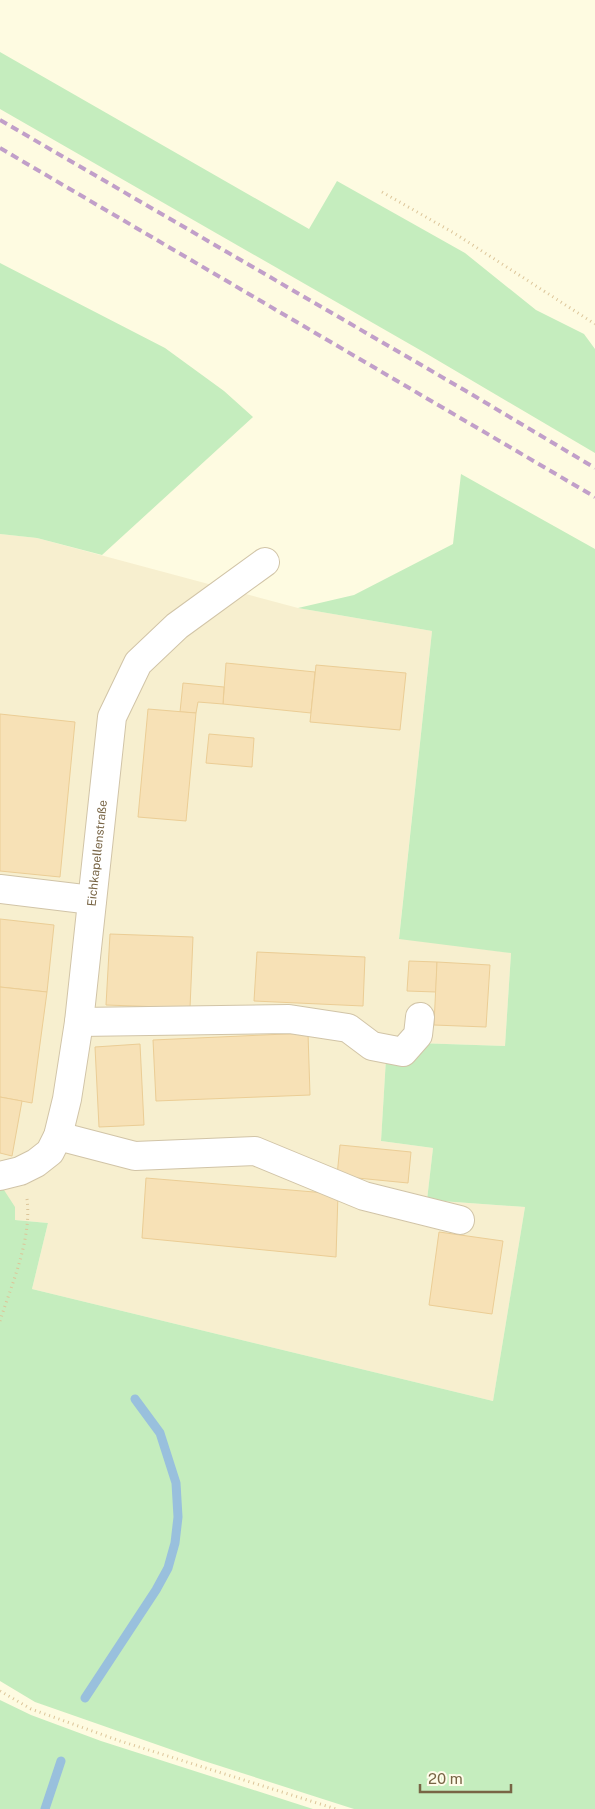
<svg xmlns="http://www.w3.org/2000/svg" width="595" height="1809" viewBox="0 0 595 1809" font-family="'Public Sans',sans-serif">
<rect width="100%" height="100%" fill="#fefbe1"/>
<path fill="#f7efcf" d="M0 534 37 538 298 608 432 631 399 938 511 953 505 1046 387 1042 381 1141 433 1148 427 1200 525 1207 493 1401 32 1289 48 1223 15 1220 4 1191 0 1190Z"/>
<g fill="#c5edbe">
<path d="M0 52 309 229 337 181 465 253 536 310 584 334 595 349V453L427 354 0 109Z"/>
<path d="M0 263 165 348 224 391 253 417 102 555 37 538 0 534Z"/>
<path d="M461 474 595 549V1809H354L201 1760 35 1702 0 1681V1190H4L15 1207V1220L48 1223 32 1289 493 1401 525 1207 427 1200 433 1148 381 1141 387 1042 505 1046 511 953 399 939 432 631 298 608 354 595 453 544Z"/>
<path d="M0 1700 31 1715 101 1741 313 1809H0Z"/>
</g>
<g fill="none" stroke-linecap="round" stroke-linejoin="round">
<g stroke="#99c0dd" stroke-width="9">
<path d="M85 1698 156 1590 168 1568 175 1543 178 1517 176 1483 160 1433 135 1399"/>
<path d="M45 1809 61 1761"/>
</g>
</g>
<g fill="#f7e1b6" stroke="#ebcd95">
<path d="M226 663 315 672 311 713 223 704Z"/>
<path d="M316 665 406 673 400 730 310 722Z"/>
<path d="M183 683 224 687 223 704 198 702 196 713 180 712Z"/>
<path d="M148 709 196 713 186 821 138 817Z"/>
<path d="M0 714 75 722 60 877 0 871Z"/>
<path d="M209 734 254 738 252 767 206 763Z"/>
<path d="M0 919 54 925 47 992 0 987Z"/>
<path d="M110 934 193 937 190 1008 106 1005Z"/>
<path d="M257 952 365 957 363 1006 254 1001Z"/>
<path d="M409 961 437 962 436 992 407 991Z"/>
<path d="M437 962 490 965 486 1027 434 1025Z"/>
<path d="M0 987 47 992 32 1103 0 1097Z"/>
<path d="M308 1033 310 1095 156 1101 153 1040Z"/>
<path d="M140 1044 144 1125 99 1127 95 1047Z"/>
<path d="M0 1097 22 1101 12 1156 0 1153Z"/>
<path d="M340 1145 411 1152 408 1183 337 1176Z"/>
<path d="M146 1178 338 1194 336 1257 142 1238Z"/>
<path d="M439 1232 503 1241 492 1314 429 1305Z"/>
</g>
<g fill="none" stroke-linecap="round" stroke-linejoin="round">
<g stroke="#d1c4a7" stroke-width="30">
<g id="minor">
<path d="M0 889 92 900"/>
<path d="M79 1022 289 1019 348 1028 372 1046 403 1052 418 1035 420 1017"/>
<path d="M58 1136 135 1156 255 1151 364 1196 460 1220"/>
<path id="s1" d="M0 1176 20 1171 36 1163 50 1152 58 1136 67 1099 79 1022 112 717 138 663 177 626 265 562"/>
</g>
</g>
<g stroke="#dcc599" stroke-width="3" stroke-dasharray="1 4" stroke-linecap="butt">
<path d="M382 192 454 233 595 324"/>
<path d="M0 1321C12 1283 32 1239 27 1199"/>
<path d="M0 1691 31 1709 120 1741 336 1809"/>
</g>
<use href="#minor" stroke="#fff" stroke-width="28"/>
<g stroke="#c19fc9" stroke-width="4" stroke-dasharray="8 5" stroke-linecap="butt">
<path d="M0 120 466 391 595 468"/>
<path d="M0 148 595 497"/>
</g>
</g>
<g text-anchor="middle" dominant-baseline="central" stroke-width="5" stroke-linejoin="round" paint-order="stroke">
<g font-size="12" fill="#786545" stroke="#fffcea">
<text stroke="none"><textPath href="#s1" startOffset="360">Eichkapellenstraße</textPath></text>
</g>
</g>
<path d="M420 1784v8h91v-8" fill="none" stroke="#786545" stroke-width="2.5"/>
<text x="428" y="1784" font-size="15" fill="#786545" stroke="#fffcea" stroke-width="4" paint-order="stroke">20 m</text>
</svg>
